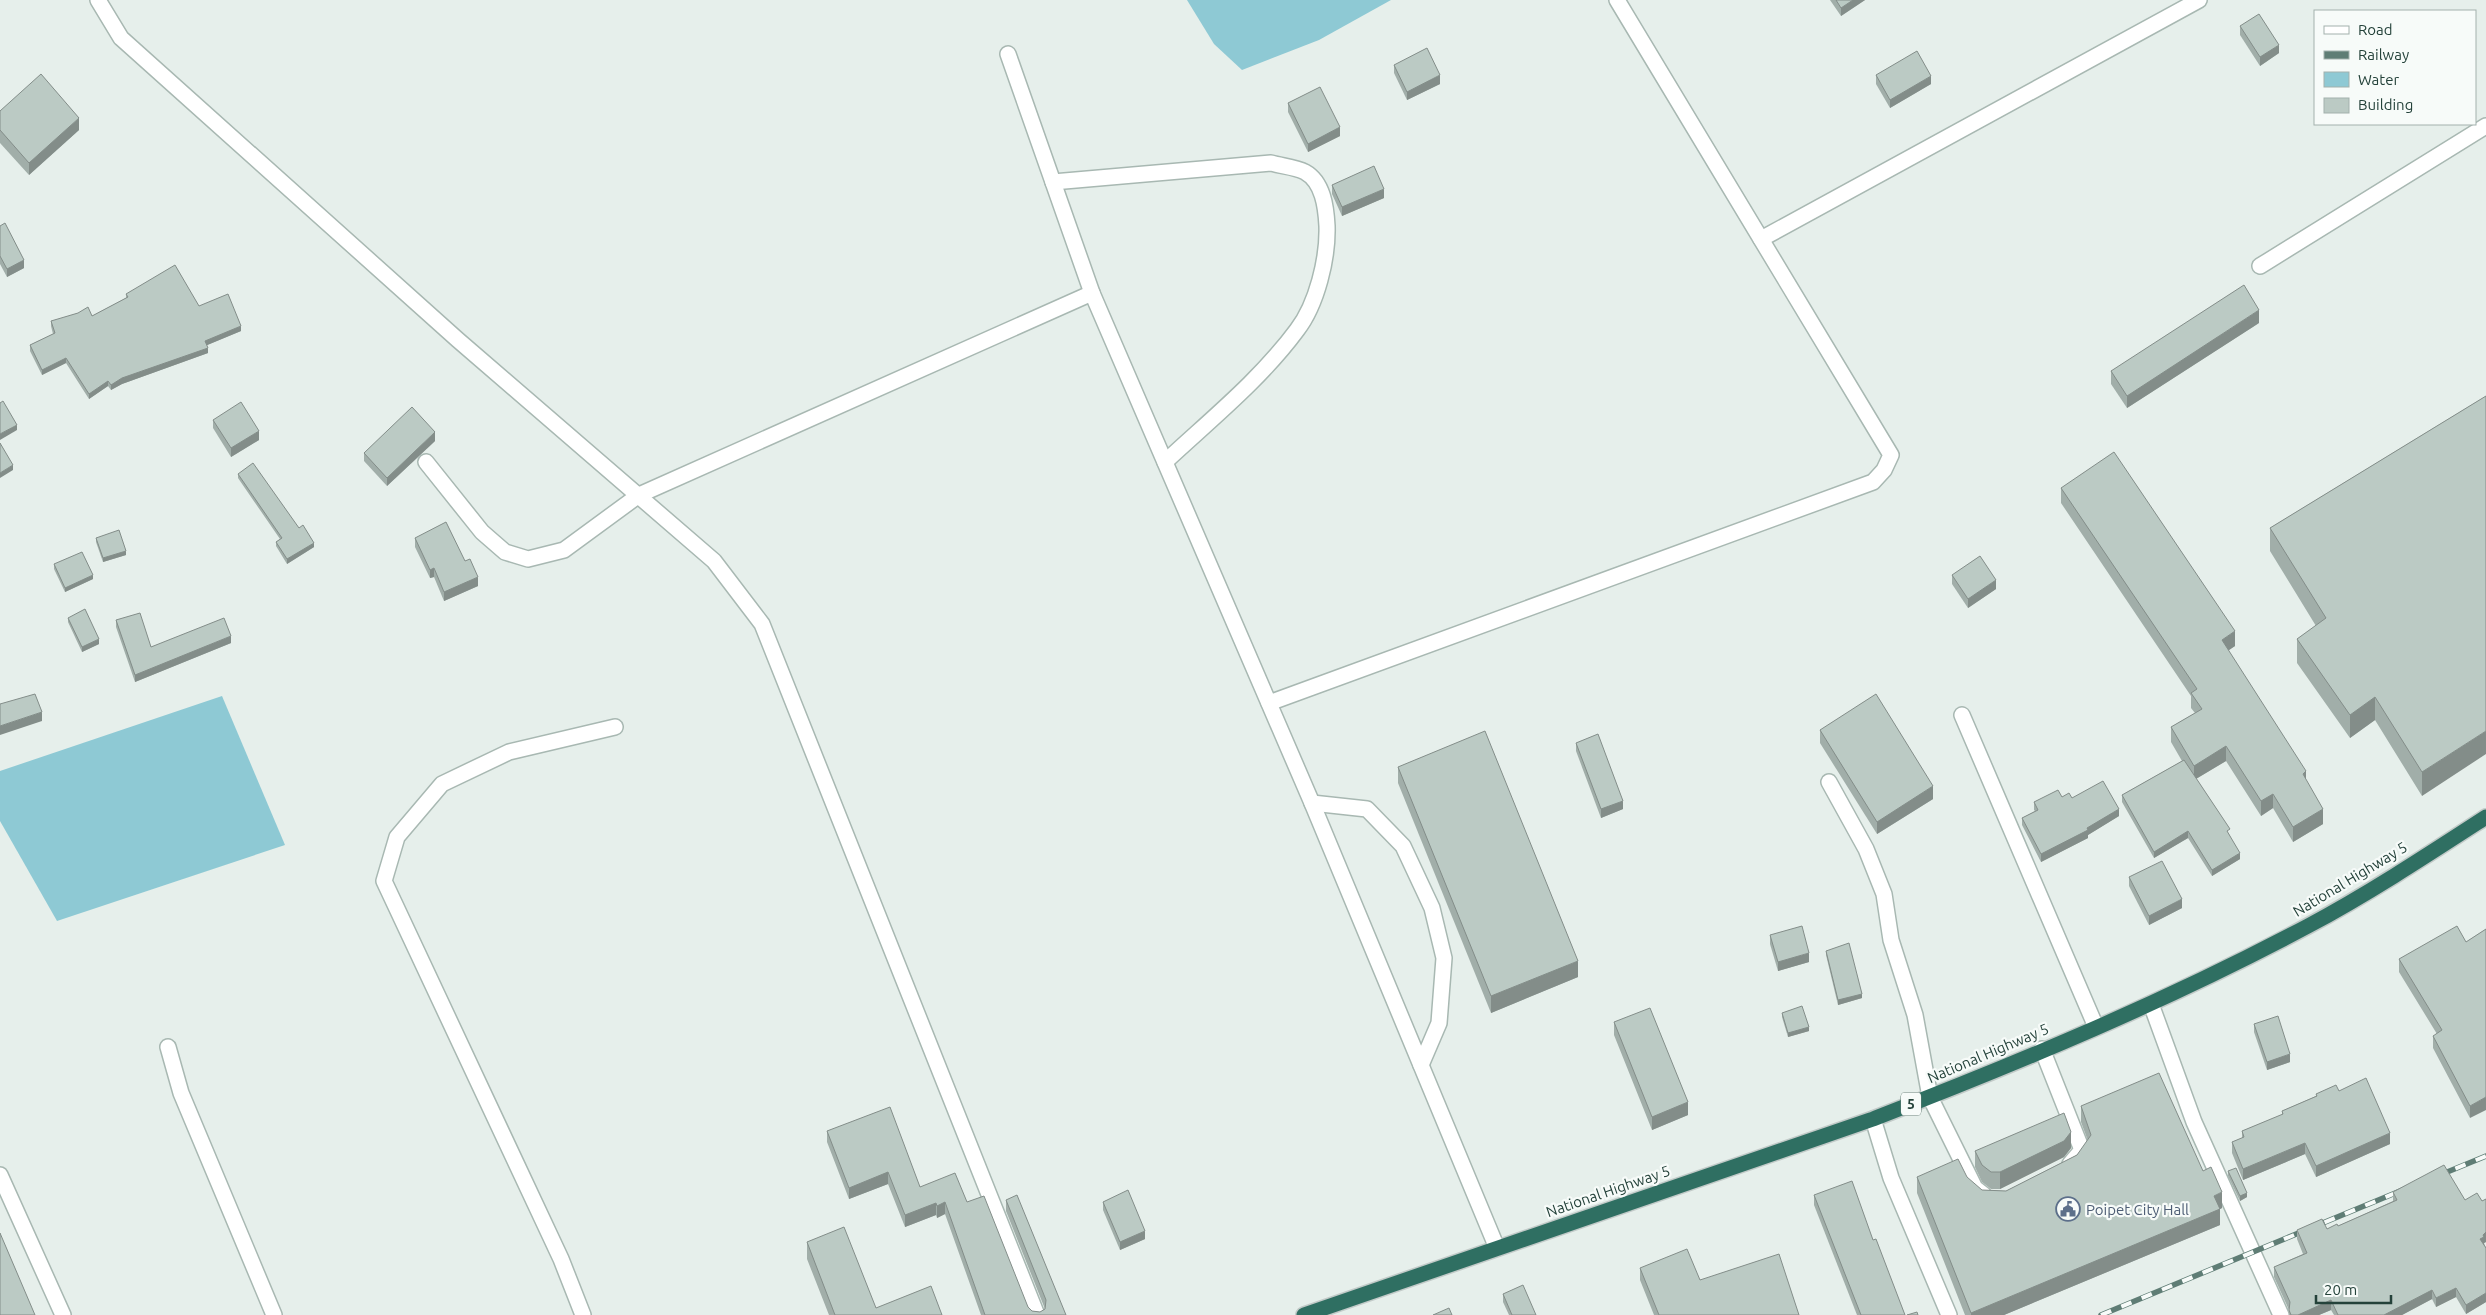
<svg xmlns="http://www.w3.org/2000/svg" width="2486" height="1315" viewBox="0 0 2486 1315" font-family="Ubuntu,sans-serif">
<rect width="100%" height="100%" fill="#e6efeb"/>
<g fill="#8ec9d4">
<path d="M1187 0H1391L1319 40 1242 70 1214 44Z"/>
<path d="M222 696 285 845 57 921 0 821V771Z"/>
</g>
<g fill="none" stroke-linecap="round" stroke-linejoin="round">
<g stroke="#a8b8b2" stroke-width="18">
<g id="minor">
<path d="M98 0 121 38 458 340 714 561 762 624 1037 1315"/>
<path d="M1008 54 1092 293 1312 803 1497 1248"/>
<path d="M1053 182 1271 163C1281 166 1296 167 1305 172 1323 182 1326 207 1327 226 1328 258 1317 304 1297 330 1260 380 1210 420 1165 462"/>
<path d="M1761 239 2199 0"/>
<path d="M2260 266 2486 126"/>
<path d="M426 462 482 532 505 552 528 559 564 550 639 495 1092 293"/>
<path d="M1269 703 1873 482 1884 470 1891 455 1617 0"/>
<path d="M1962 715 2096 1027"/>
<path d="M1829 782 1866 849 1884 894 1891 940 1915 1015 1930 1097 1975 1188 1984 1195"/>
<path d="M1312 803 1367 809 1403 846 1432 908 1444 958 1439 1023 1421 1065"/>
<path d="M2151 1004 2194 1122 2281 1315"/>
<path d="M168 1047 181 1093 274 1315"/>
<path d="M2042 1049 2082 1150 2070 1164"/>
<path d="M1873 1119 1891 1178 1949 1315"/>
<path d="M0 1175 63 1315"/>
<path d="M583 1315 561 1259 384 881 397 837 442 784 509 752 615 727"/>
</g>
</g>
<g stroke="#c2cac8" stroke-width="18">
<path id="highway" d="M1304 1315 1873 1119C2021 1062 2169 1000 2308 926 2368 894 2429 854 2486 817"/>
</g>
<use href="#minor" stroke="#fff" stroke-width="15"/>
<use href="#highway" stroke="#2f6f62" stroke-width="15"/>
<g stroke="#5f7d75" stroke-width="5.5">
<g id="rail">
<path d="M2435 1177 2486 1156"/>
<path d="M2101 1315 2405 1189"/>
</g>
</g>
<use href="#rail" stroke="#f7fbf9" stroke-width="4" stroke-dasharray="11" stroke-linecap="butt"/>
</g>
<g fill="#a1aea9">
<path d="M1830 0H1865L1841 16Z"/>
<path d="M2240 26 2279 53 2260 66 2240 35Z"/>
<path d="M1394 65 1440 84 1407 100 1394 73Z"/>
<path d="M1876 75 1931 84 1890 108 1876 84Z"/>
<path d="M1288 103 1340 136 1308 152 1288 112Z"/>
<path d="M0 111 79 130 29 175 0 143Z"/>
<path d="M1332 185 1384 198 1342 216 1332 194Z"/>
<path d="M0 226 24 268 7 277 0 264Z"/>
<path d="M126 294 199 306 241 331 207 345 208 353 122 384 111 390 108 386 89 399 66 363 42 375 30 351V345L53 334 51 326V321L92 316 126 298Z"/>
<path d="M2259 323 2127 408 2111 384V371Z"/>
<path d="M2486 396 2422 796 2375 720 2350 738 2297 663V639L2316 626 2270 551V528Z"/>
<path d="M213 420 259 440 231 457 213 428Z"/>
<path d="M435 441 387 486 364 461V453Z"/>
<path d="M238 474 299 528 314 547 287 564 276 546V542L280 539 238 478Z"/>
<path d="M2061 488 2235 646 2228 650 2306 781 2323 824 2293 842 2273 808 2261 816 2226 761 2196 779 2230 836 2240 859 2212 876 2188 838 2154 858 2122 802V795L2182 761 2171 742V727L2195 713 2191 708V696L2061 503Z"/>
<path d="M96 538 126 555 103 562 96 542Z"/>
<path d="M415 538 478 586 444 601 434 577 430 578 415 547Z"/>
<path d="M54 564 93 579 65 592 54 569Z"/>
<path d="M1952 575 1996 589 1968 608 1952 584Z"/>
<path d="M68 618 99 644 82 652 68 622Z"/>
<path d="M116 620 151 647 231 643 135 682 116 627Z"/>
<path d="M1820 730 1933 799 1877 834 1820 743Z"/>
<path d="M1576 743 1623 809 1601 818 1576 751Z"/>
<path d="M1398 767 1578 977 1491 1013 1398 783Z"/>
<path d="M2072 798 2119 816 2088 835V838L2041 862 2022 825V818L2035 811 2034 810V802Z"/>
<path d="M2129 877 2182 908 2149 925 2129 886Z"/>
<path d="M2486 929 2470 1118 2433 1048V1036L2437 1034 2399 972V959L2466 942Z"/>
<path d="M1770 935 1809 962 1778 971 1770 944Z"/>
<path d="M1826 951 1862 998 1838 1005 1826 955Z"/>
<path d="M1782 1013 1809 1031 1788 1037 1782 1017Z"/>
<path d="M1614 1022 1688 1115 1652 1130 1614 1035Z"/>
<path d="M2254 1024 2290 1062 2267 1070 2254 1032Z"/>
<path d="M2339 1091 2390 1144 2316 1177 2305 1154 2243 1180 2232 1153V1142L2242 1138V1131L2282 1115V1111L2316 1096V1094Z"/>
<path d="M2081 1106 2203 1171 2222 1208 2220 1209V1225L2004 1315H1965L1917 1193V1177L1982 1190 2006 1191 2077 1155 2088 1141 2081 1122Z"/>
<path d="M827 1131 920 1187 967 1202 1028 1307 1032 1311 1040 1312 1045 1309 1006 1211V1200L1066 1315H981L945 1214 937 1218 936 1215 905 1227 888 1184 849 1199 827 1142Z"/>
<path d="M2071 1148 2064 1157 2000 1189H1991L1982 1182 1975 1167V1151Z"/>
<path d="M2228 1171 2247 1197 2240 1201 2228 1176Z"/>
<path d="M2393 1192 2465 1200 2482 1201 2486 1199V1242L2484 1243 2486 1248V1302L2466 1314 2456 1297 2436 1307 2432 1299 2402 1315H2334L2331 1310 2319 1315H2289V1310L2274 1277V1267L2303 1254 2297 1239V1230L2327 1229 2338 1226 2393 1201Z"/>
<path d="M1814 1195 1873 1240 1905 1315H1857L1814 1205Z"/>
<path d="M1103 1202 1145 1239 1120 1250 1103 1210Z"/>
<path d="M807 1242 876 1308 942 1315H829L807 1259Z"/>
<path d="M1640 1268 1700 1280 1799 1315H1654L1640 1280Z"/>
<path d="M1503 1294 1536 1315H1509L1503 1302Z"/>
</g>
<g fill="#838d89">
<path d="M1853 0H1865L1841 16V8Z"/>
<path d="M2279 45V53L2260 66V57Z"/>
<path d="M1440 75V84L1407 100V92Z"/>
<path d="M1931 76V84L1890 108V100Z"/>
<path d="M79 118V130L29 175V163Z"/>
<path d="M1340 127V136L1308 152V144Z"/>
<path d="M1384 189V198L1342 216V207Z"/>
<path d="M24 260V268L7 277V269Z"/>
<path d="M2259 310V323L2127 408V396Z"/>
<path d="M241 326V331L205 346V341Z"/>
<path d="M208 348V353L122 384 111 390V385L122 378Z"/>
<path d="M66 358V363L42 375V370Z"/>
<path d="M108 381V386L89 399V394Z"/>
<path d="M17 425V430L0 440V434Z"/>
<path d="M259 431V440L231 457V448Z"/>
<path d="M435 432V441L387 486V478Z"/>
<path d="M13 465V470L0 478V473Z"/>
<path d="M314 543V547L287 564V559Z"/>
<path d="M126 551V555L103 562V558Z"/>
<path d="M434 568V577L430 578V570Z"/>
<path d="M93 575V579L65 592V588Z"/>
<path d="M478 577V586L444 601V592Z"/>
<path d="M1996 580V589L1968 608V599Z"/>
<path d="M2235 631V646L2222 655V640Z"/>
<path d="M231 636V643L135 682V675Z"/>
<path d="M99 639V644L82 652V647Z"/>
<path d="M2375 697V720L2350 738V715Z"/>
<path d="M42 712V721L0 735V726Z"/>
<path d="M2486 731V754L2422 796V772Z"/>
<path d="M2226 746V761L2194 780V766Z"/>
<path d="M2306 771V786L2303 774Z"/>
<path d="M1933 786V799L1877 834V822Z"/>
<path d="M2273 794V808L2261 816V801Z"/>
<path d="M1623 801V809L1601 818V809Z"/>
<path d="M2119 809V816L2088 835V838L2041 862V854Z"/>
<path d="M2323 809V824L2293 842V827Z"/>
<path d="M2188 831V838L2154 858V852Z"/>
<path d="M2240 853V859L2212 876V870Z"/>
<path d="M2182 899V908L2149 925V916Z"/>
<path d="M1809 953V962L1778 971V962Z"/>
<path d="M1578 961V977L1491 1013V996Z"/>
<path d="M1862 994V998L1838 1005V1000Z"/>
<path d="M1809 1027V1031L1788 1037V1033Z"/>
<path d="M2290 1054V1062L2267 1070V1062Z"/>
<path d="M2486 1097V1110L2470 1118V1106Z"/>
<path d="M1688 1102V1115L1652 1130V1117Z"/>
<path d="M2071 1132V1148L2064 1157 2000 1189V1172Z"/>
<path d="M2390 1133V1144L2316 1177V1166Z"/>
<path d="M2305 1143V1154L2243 1180V1169Z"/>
<path d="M888 1172V1184L849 1199V1188Z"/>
<path d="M2222 1192V1208L2214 1212V1196Z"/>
<path d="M2247 1193V1197L2240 1201V1196Z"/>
<path d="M945 1202V1214L937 1218V1206Z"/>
<path d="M936 1203V1215L905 1227V1215Z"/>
<path d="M2220 1209V1225L2004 1315H1971V1313Z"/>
<path d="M1145 1231V1239L1120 1250V1242Z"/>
<path d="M2486 1232V1242L2484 1243V1246L2480 1239 2483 1235Z"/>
<path d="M2456 1288V1297L2436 1307V1298Z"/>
<path d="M2432 1290V1299L2402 1315H2384Z"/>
<path d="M2486 1293V1302L2466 1314V1305Z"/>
<path d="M2331 1300V1310L2319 1315H2298Z"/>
</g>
<g fill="#bbcac4" stroke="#838d89">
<path d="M1836 0H1853L1841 8Z"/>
<path d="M2259 14 2279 45 2260 57 2240 26Z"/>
<path d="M1427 48 1440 75 1407 92 1394 65Z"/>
<path d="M1917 51 1931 76 1890 100 1876 75Z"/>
<path d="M41 74 79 118 29 163 0 130V111Z"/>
<path d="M1320 87 1340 127 1308 144 1288 103Z"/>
<path d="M1374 166 1384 189 1342 207 1332 185Z"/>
<path d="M5 223 24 260 7 269 0 256V226Z"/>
<path d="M175 265 199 306 228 294 241 326 205 341 208 348 122 378 111 385 108 381 89 394 66 358 42 370 30 345 55 333 51 321 78 313 88 307 92 316 128 297 126 294Z"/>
<path d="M2244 285 2259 310 2127 396 2111 371Z"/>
<path d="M2486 396V731L2422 772 2375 697 2350 715 2297 639 2326 618 2270 528Z"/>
<path d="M3 401 17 425 0 434V403Z"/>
<path d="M241 402 259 431 231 448 213 420Z"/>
<path d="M412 407 435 432 387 478 364 453Z"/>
<path d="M0 443 13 465 0 473Z"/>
<path d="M2114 452 2235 631 2222 640 2306 771 2303 774 2323 809 2293 827 2273 794 2261 801 2226 746 2194 766 2171 727 2202 709 2191 693 2197 689 2061 488Z"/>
<path d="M253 463 299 528 303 525 314 543 287 559 276 542 282 538 238 474Z"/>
<path d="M446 522 465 561 470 559 478 577 444 592 434 568 430 570 415 538Z"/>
<path d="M119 530 126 551 103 558 96 538Z"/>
<path d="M82 552 93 575 65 588 54 564Z"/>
<path d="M1980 556 1996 580 1968 599 1952 575Z"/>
<path d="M85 609 99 639 82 647 68 618Z"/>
<path d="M140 613 151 647 224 618 231 636 135 675 116 620Z"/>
<path d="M35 694 42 712 0 726V704Z"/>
<path d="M1876 694 1933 786 1877 822 1820 730Z"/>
<path d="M1485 731 1578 961 1491 996 1398 767Z"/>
<path d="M1598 734 1623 801 1601 809 1576 743Z"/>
<path d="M2184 760 2230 829 2227 831 2240 853 2212 870 2188 831 2154 852 2122 795Z"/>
<path d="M2103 781 2119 809 2087 828 2088 830 2041 854 2022 818 2038 810 2034 802 2058 790 2062 797 2069 793 2072 798Z"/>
<path d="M2162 861 2182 899 2149 916 2129 877Z"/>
<path d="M1802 926 1809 953 1778 962 1770 935Z"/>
<path d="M2457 926 2466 942 2486 929V1097L2470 1106 2433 1036 2442 1030 2399 959Z"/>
<path d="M1849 943 1862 994 1838 1000 1826 951Z"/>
<path d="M1802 1006 1809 1027 1788 1033 1782 1013Z"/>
<path d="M1650 1008 1688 1102 1652 1117 1614 1022Z"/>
<path d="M2278 1016 2290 1054 2267 1062 2254 1024Z"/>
<path d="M2159 1073 2203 1171 2211 1167 2222 1192 2214 1196 2220 1209 1971 1313 1917 1177 1958 1159 1967 1177 1982 1190 2006 1191 2077 1155 2091 1135 2081 1106Z"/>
<path d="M2366 1078 2390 1133 2316 1166 2305 1143 2243 1169 2232 1142 2244 1137 2242 1131 2283 1114 2282 1111 2317 1096 2316 1094 2336 1085 2339 1091Z"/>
<path d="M890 1107 920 1187 955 1173 967 1202 984 1196 1028 1307 1032 1311 1040 1312 1045 1309 1046 1300 1006 1200 1017 1195 1066 1315H985L945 1202 937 1206 936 1203 905 1215 888 1172 849 1188 827 1131Z"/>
<path d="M2064 1113 2071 1132 2064 1141 2000 1172H1991L1982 1165 1975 1151Z"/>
<path d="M2444 1165 2465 1200 2477 1193 2482 1201 2486 1199V1232L2483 1235 2484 1237 2480 1239 2486 1248V1293L2466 1305 2456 1288 2436 1298 2432 1290 2384 1315H2338L2331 1300 2298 1315H2291L2289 1310 2290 1302 2274 1267 2307 1253 2297 1230 2322 1219 2327 1229 2337 1224 2338 1226 2397 1200 2393 1192Z"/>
<path d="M2236 1168 2247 1193 2240 1196 2228 1171Z"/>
<path d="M1852 1181 1873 1240 1876 1239 1905 1315H1861L1814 1195Z"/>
<path d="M1128 1190 1145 1231 1120 1242 1103 1202Z"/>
<path d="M844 1227 876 1308 931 1286 942 1315H835L807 1242Z"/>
<path d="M0 1233 35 1315H0Z"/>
<path d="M1687 1249 1700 1280 1779 1254 1799 1315H1659L1640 1268Z"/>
<path d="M1523 1285 1536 1315H1512L1503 1294Z"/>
<path d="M1449 1308 1452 1315H1433Z"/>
<path d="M1917 1312 1918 1315H1907Z"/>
</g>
<defs>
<g id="civic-ring" transform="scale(1.25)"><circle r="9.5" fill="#f7fbf9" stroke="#5c6f8a" stroke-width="1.5"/><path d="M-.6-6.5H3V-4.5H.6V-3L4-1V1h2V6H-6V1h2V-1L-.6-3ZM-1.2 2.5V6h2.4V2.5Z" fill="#5c6f8a"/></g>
</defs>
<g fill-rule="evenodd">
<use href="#civic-ring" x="2068" y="1209"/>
</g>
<g text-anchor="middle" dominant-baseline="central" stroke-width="4.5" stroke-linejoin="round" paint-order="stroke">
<rect fill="#f7fbf9" stroke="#637a73" stroke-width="1" x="1901" y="1092.5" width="20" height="23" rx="4"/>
<g font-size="14" font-weight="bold" fill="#24423a">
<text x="1911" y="1104">5</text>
</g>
<g font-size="15" fill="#24423a" stroke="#f7fbf9">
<text transform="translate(2350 879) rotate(-31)">National Highway 5</text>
<text transform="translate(1988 1053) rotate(-23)">National Highway 5</text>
<text transform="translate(1608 1191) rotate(-19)">National Highway 5</text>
</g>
<g font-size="15" fill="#4e5e75" stroke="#f7fbf9" text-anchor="start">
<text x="2086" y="1209">Poipet City Hall</text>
</g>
</g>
<rect x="2314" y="10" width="162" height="115" fill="#f7fbf9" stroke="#a3b1ad"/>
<rect x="2324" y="26" width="25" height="8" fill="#ffffff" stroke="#a3b1ad"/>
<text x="2358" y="35" font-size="15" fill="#24423a">Road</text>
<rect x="2324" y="51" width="25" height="8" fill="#5f7d75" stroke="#a3b1ad"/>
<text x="2358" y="60" font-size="15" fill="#24423a">Railway</text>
<rect x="2324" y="72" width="25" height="15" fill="#8ec9d4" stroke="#a3b1ad"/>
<text x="2358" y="85" font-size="15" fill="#24423a">Water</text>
<rect x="2324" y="98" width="25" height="15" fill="#bbcac4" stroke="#a3b1ad"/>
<text x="2358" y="110" font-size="15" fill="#24423a">Building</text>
<path d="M2316 1295v8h75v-8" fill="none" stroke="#24423a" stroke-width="2.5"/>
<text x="2324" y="1295" font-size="15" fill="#24423a" stroke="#f7fbf9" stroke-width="4" paint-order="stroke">20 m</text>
</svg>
